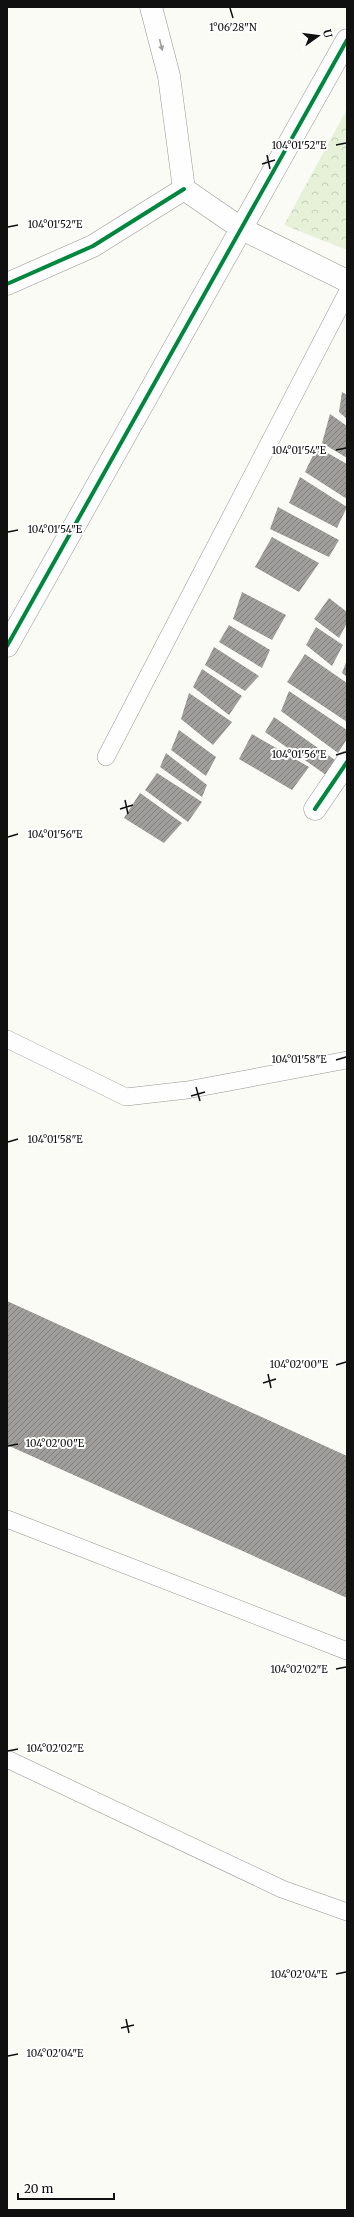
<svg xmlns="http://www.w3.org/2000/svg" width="354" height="2217" viewBox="0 0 354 2217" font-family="Merriweather,serif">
<defs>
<pattern id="park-crowns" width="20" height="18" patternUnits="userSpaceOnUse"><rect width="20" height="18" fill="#e6f1d7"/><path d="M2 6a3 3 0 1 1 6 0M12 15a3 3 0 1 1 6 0" fill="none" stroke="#c4ceb8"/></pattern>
<pattern id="building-hatch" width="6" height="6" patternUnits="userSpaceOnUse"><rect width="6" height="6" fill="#9f9e9b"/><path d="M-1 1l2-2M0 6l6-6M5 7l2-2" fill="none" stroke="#807f7d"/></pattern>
</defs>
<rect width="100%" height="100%" fill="#fbfbf6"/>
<path fill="url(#park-crowns)" d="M347 109V250L284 225Z"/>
<g fill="url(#building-hatch)">
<path d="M342 392 347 395V419L339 412Z"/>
<path d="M330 414 347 426V458L322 443Z"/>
<path d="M317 447 347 464V499L305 472Z"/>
<path d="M300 477 347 507 337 528 289 503Z"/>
<path d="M278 507 339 540 329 557 270 529Z"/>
<path d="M272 537 319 563 299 592 255 567Z"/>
<path d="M242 592 286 615 272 640 233 619Z"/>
<path d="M329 598 347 612V623L339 638 314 619Z"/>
<path d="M229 625 270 650 262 668 219 642Z"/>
<path d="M316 627 343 645 332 666 306 645Z"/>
<path d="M214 647 259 676 245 691 205 665Z"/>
<path d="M305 654 347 683V722L287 682Z"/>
<path d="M347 660V677L342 673Z"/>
<path d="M202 669 242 696 229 715 193 687Z"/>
<path d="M289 691 347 730V739L338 753 281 711Z"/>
<path d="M189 693 232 722 213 745 181 719Z"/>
<path d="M274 717 335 760 326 775 265 732Z"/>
<path d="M179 730 216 757 206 776 171 750Z"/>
<path d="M252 734 309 767 292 790 239 759Z"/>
<path d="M166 753 207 785 202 797 160 767Z"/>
<path d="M157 773 202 802 188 822 145 790Z"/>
<path d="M140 793 182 823 164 843 124 818Z"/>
<path d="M7 1301 347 1456V1598L7 1445Z"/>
</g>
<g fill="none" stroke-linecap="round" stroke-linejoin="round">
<g stroke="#969694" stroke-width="18">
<g id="service">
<path d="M106 757 347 293"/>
<path d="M7 1039 126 1097 187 1090 347 1060"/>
<path d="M7 1519 347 1651"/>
<path d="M7 1759 282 1889 347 1912"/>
</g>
</g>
<g stroke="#969694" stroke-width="23">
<g id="minor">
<path d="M151 7 169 76 184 189 242 229 347 281"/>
<path d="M7 284 93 246 184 189"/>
<path d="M315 809 347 762"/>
</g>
</g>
<g stroke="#969694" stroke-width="23">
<path id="tertiary" d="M7 646 347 40"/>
</g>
<use href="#service" stroke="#fefefe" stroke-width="17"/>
<use href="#minor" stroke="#fefefe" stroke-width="22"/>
<use href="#tertiary" stroke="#fefefe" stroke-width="22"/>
<g stroke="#fff" stroke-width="6">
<g id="cycleway">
<path d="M7 284 93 246 184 189"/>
<path d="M7 646 347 40"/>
<path d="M315 809 347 762"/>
</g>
</g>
<use href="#cycleway" stroke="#00873e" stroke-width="4"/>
</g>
<defs><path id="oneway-solid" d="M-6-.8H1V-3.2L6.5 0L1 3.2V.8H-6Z"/></defs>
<use fill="#9f9f9f" href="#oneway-solid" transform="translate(161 45) rotate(76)"/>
<path fill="none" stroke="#101010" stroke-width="1.5" d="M230 8 233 18M336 145 346 143M267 155 270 169M262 164 275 160M8 227 18 225M336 450 346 448M8 532 18 530M336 755 346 752M125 800 128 814M120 809 133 805M8 837 18 834M336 1060 346 1057M196 1087 200 1101M191 1096 205 1092M8 1142 18 1139M336 1365 346 1362M268 1374 271 1388M263 1383 276 1379M8 1446 18 1444M336 1669 346 1667M8 1751 18 1749M336 1974 346 1972M126 2019 129 2033M121 2028 134 2025M8 2056 18 2054"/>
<g font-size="10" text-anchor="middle" fill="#101010" stroke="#fff" stroke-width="4" stroke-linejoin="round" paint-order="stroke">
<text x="233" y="31">1°06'28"N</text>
<text x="299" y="149">104°01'52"E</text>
<text x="55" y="228">104°01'52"E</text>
<text x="299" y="454">104°01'54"E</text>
<text x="55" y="533">104°01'54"E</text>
<text x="299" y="758">104°01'56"E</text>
<text x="55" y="838">104°01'56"E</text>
<text x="299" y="1063">104°01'58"E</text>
<text x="55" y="1143">104°01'58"E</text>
<text x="299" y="1368">104°02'00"E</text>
<text x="55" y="1447">104°02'00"E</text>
<text x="299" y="1673">104°02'02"E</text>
<text x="55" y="1752">104°02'02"E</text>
<text x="299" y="1978">104°02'04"E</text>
<text x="55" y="2057">104°02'04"E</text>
</g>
<rect width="354" height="2217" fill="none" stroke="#101010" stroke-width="16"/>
<g transform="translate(318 36) rotate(76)" stroke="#ffffff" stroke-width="3" paint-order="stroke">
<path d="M0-3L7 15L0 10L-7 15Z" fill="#101010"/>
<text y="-6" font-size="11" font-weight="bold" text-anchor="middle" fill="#101010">U</text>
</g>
<path d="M18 2193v6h96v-6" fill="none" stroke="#101010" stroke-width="2"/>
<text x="24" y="2193" font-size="12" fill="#101010" stroke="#ffffff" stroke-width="3" paint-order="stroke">20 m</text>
</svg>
